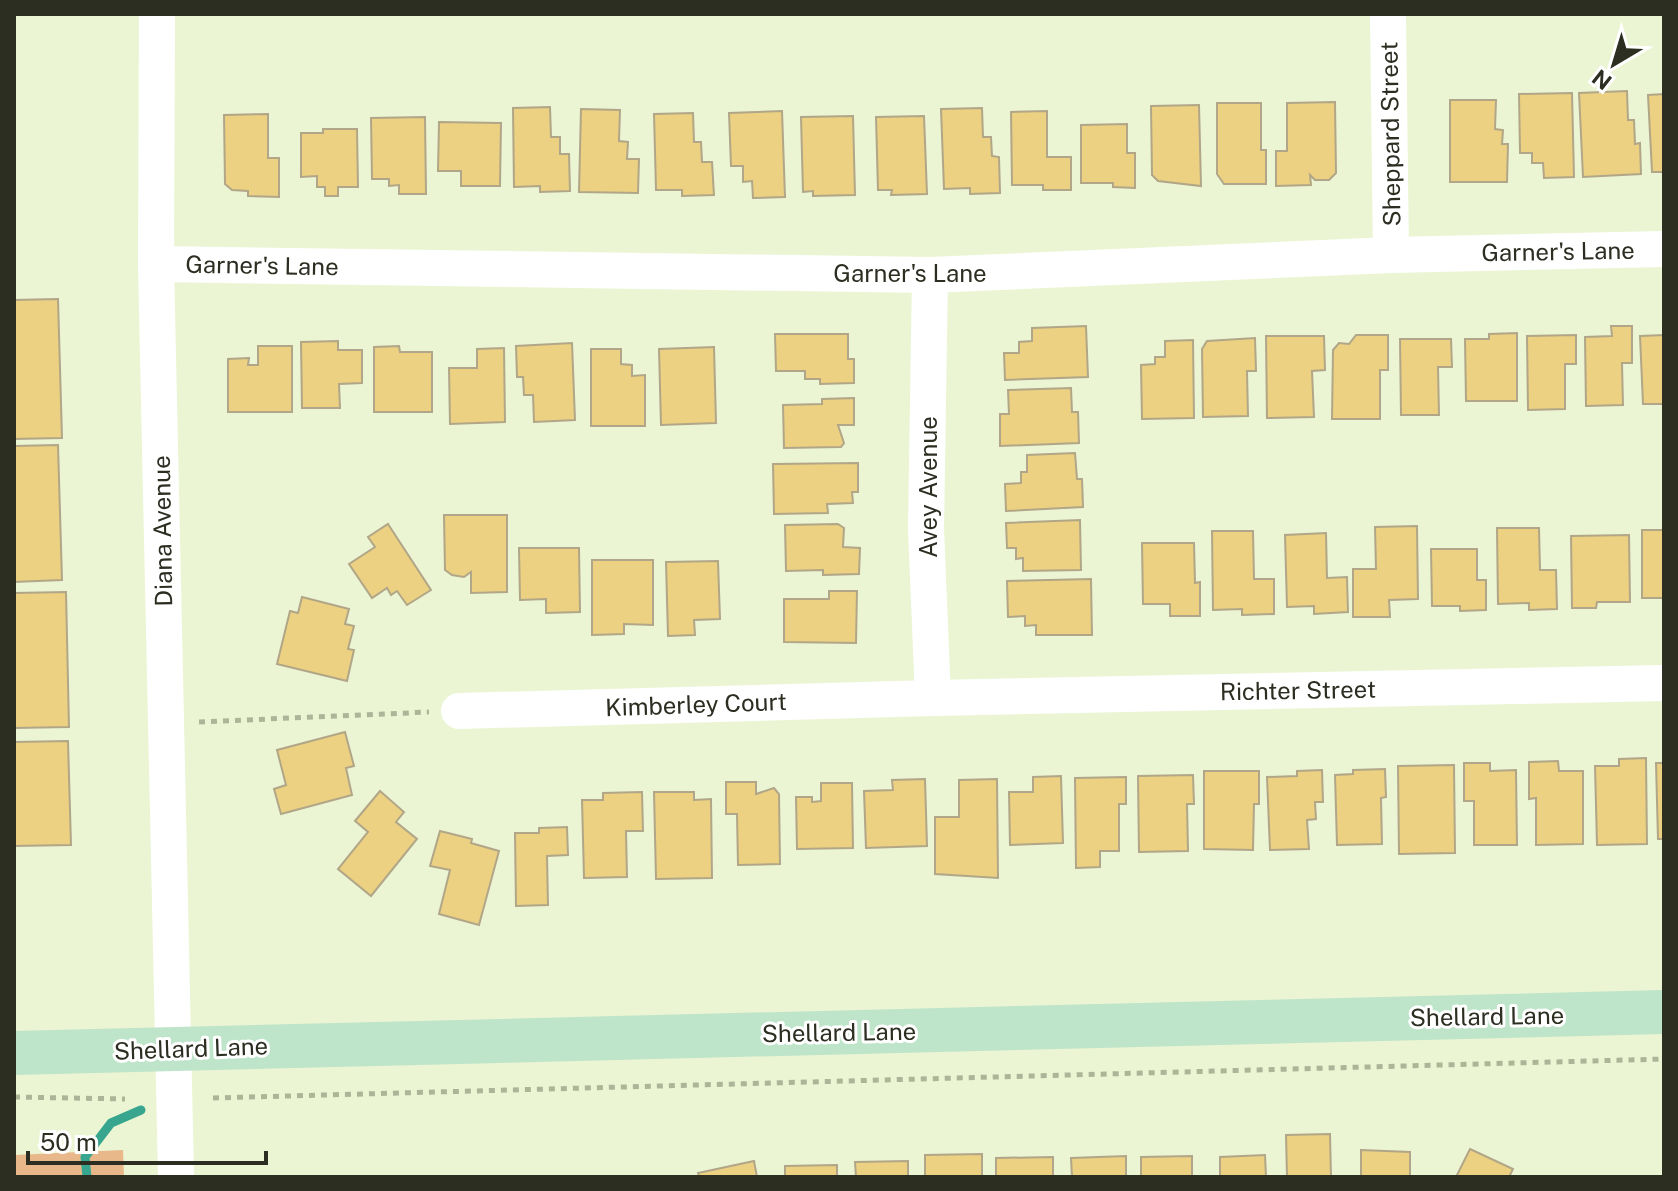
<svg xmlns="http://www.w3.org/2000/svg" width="1678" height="1191" viewBox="0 0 1678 1191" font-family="'Public Sans',sans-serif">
<rect width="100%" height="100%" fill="#ebf5d3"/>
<path fill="#e9b88a" d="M123 1150 124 1177H14V1155Z"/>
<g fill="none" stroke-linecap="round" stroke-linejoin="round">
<path stroke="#38a68f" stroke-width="9" d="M87 1177 85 1157 111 1123 141 1110"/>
</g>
<g fill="#ebd181" stroke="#b1a687" stroke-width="2">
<path d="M1627 91 1628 120H1634L1635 144 1640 143 1641 174 1583 177 1579 93Z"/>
<path d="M1572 93 1574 177 1544 178 1543 163H1532V153H1520L1519 94Z"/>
<path d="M1664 94V172H1652L1648 95Z"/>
<path d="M1450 100H1496L1495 129 1503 130 1502 144H1508L1507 182H1450Z"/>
<path d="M1335 102 1336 173 1329 180H1315L1310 175 1311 185 1276 186V151H1287V103Z"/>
<path d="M1217 103H1261V150H1266V184H1224L1217 174Z"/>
<path d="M1199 105 1201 186 1158 181 1152 175 1151 106Z"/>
<path d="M550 107 551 137H560V154H569L570 191 540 192V186L514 187 513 108Z"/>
<path d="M982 108 983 137H991L992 156 999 157 1000 193 970 194V188L944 189 941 109Z"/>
<path d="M581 109 620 110 619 141 628 142 627 159H639L638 193 579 192Z"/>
<path d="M782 111 785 197 753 198 752 181 743 182V166H731L729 113Z"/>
<path d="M1047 111V157H1071V190H1043V185H1012L1011 112Z"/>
<path d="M693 113 694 142H701L702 162H712L714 195 682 196V190H656L654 114Z"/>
<path d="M268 114V158H279V197L248 196V191L232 190 225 184 224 115Z"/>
<path d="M853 116 855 195 813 196V191L803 192 801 117Z"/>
<path d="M924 116 927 194 891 195 892 190H878L876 117Z"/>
<path d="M425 117 426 194H399V185L389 186V179H372L371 118Z"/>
<path d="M439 122 501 123 500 186H461V171H438Z"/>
<path d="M1127 124V153H1135V188L1113 187V183H1081V125Z"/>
<path d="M323 129H357L358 187H338V196H325V187H317V176L301 177V133H323Z"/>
<path d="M58 299 62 438 14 439V300Z"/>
<path d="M1086 326 1088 377 1005 380 1004 353H1019V342L1032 341V328Z"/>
<path d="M1611 326H1632V363H1622L1623 405 1586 406 1585 337 1612 336Z"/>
<path d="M1517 333V401H1466L1465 339H1489V334Z"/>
<path d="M775 334H848V359H854V383L820 384V379H805V371H776Z"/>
<path d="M1356 335H1388V370H1380V419H1332L1333 350 1339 343 1349 344Z"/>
<path d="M1576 335V364H1565V409L1528 410 1527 336Z"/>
<path d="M1664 335V404H1643L1640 336Z"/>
<path d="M1266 336H1324L1325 370 1312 371 1314 417 1267 418Z"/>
<path d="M1255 338 1256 371H1247L1248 416 1203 417 1202 349 1207 341Z"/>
<path d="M1400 339H1451L1452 367H1438L1439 415H1401Z"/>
<path d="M1193 340 1194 418 1142 419 1141 365 1155 364V357H1165V341Z"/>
<path d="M338 341V350H362V383L339 384 340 408H302L301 342Z"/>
<path d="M572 343 575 420 534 422 533 395H524L523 377H517L516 346Z"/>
<path d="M258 346H292V412H228V359L249 358 248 365H258Z"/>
<path d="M399 346 400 352H432V412H374V347Z"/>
<path d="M714 347 716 423 661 425 659 349Z"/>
<path d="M504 348 505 422 450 424 449 368H477V349Z"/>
<path d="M591 349H621V364L632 365V376L645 375V426H591Z"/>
<path d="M1071 388 1072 412H1078L1079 443 1000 446V414H1009L1008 390Z"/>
<path d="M854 398V425H838L844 443 841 447 784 448 783 405 822 404V399Z"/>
<path d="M58 445 62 580 14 582V446Z"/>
<path d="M1075 453 1077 479H1082L1083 507 1006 511 1005 484 1021 483V472H1027V455Z"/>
<path d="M858 463V492H852L853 503 827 504 828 513 774 514 773 464Z"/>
<path d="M444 515H507V592L471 593V572L464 577 452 575 445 570Z"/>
<path d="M1080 520 1081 570 1023 571V558L1016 559V548H1007L1006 523Z"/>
<path d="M388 524 431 590 407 605 397 591 391 595 387 588 372 598 349 564 375 547 368 537Z"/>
<path d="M838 524 844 528 843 547 860 548 859 574 823 575V570L786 571 785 525Z"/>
<path d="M1417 526 1418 599 1389 600 1390 617H1353V569H1376L1375 527Z"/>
<path d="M1497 528H1539L1540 570H1556L1557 609 1529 610V603L1498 604Z"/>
<rect x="1642" y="530" width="22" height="68"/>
<path d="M1212 531H1253L1254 579H1274V614L1242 615V609L1213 610Z"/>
<path d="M1326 533 1327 578 1347 577 1348 612 1314 614V606L1287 607 1285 535Z"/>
<path d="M1629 535 1630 602H1597L1596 608H1572L1571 536Z"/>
<path d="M1142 543H1194L1195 583 1200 582V616H1170V604H1143Z"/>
<path d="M519 548H579L580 612 546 613V599L520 600Z"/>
<path d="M1431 549H1477V580H1486V610L1460 611V606H1432Z"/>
<path d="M592 560H653V625L624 624V634L592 635Z"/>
<path d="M718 561 720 619 694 620 695 635 668 636 666 562Z"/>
<path d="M1091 579 1092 635H1036V625L1025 626V616L1008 617 1007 581Z"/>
<path d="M829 591H857L856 643 784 642V599H829Z"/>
<path d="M66 592 69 727 14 728V593Z"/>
<path d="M302 597 349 609 345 624 354 626 348 649 354 650 347 681 277 664 290 611 298 613Z"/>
<path d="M345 732 354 766 346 768 352 795 281 814 274 789 286 785 277 750Z"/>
<path d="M68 741 71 845 14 846V742Z"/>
<path d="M1646 758 1647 844 1597 845 1595 766H1619V759Z"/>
<path d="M1558 761 1559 771H1583V844L1536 845V798L1529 799V762Z"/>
<path d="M1464 763H1490V771L1516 770 1517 845H1474V801H1464Z"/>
<path d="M1656 763H1664V839H1658Z"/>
<path d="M1454 765 1455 853 1399 854 1398 766Z"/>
<path d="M1385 769 1386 797 1381 798 1382 844 1337 845 1335 775 1353 774V770Z"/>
<path d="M1322 770 1323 802H1315L1316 819 1307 820 1309 849 1270 850 1267 777 1297 776V771Z"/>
<path d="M1204 771H1259V804H1254L1253 850 1204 849Z"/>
<path d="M1193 775 1194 804H1187L1188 851 1139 852 1138 776Z"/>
<path d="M1061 776 1063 843 1010 845 1009 792H1033V777Z"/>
<path d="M1126 777V804H1119V851H1100V867L1076 868 1075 778Z"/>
<path d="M925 779 927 846 866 848 864 791 893 790 892 780Z"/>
<path d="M997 779 998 878 935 874V817H959V780Z"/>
<path d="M726 782H756V794L774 788 779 794 780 864 738 865 737 814H726Z"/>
<path d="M821 783H852L853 848 797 849 796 797H812V802L821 801Z"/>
<path d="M380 791 404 812 396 822 417 839 371 896 338 869 368 832 355 821Z"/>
<path d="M642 792 643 831H626L627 877 584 878 582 800H603V793Z"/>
<path d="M654 792H694V800L711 799 712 878 656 879Z"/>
<path d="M567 827 568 855 547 856 548 905 516 906 515 833H539V828Z"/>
<path d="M440 831 472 839 471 843 499 851 479 925 439 914 450 870 430 866Z"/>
<path d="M1330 1134 1331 1177H1287L1286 1135Z"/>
<path d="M1470 1149 1513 1169 1509 1177H1456Z"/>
<path d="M1361 1150 1410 1152V1177H1361Z"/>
<path d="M982 1154V1177H925V1155Z"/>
<path d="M1265 1155 1266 1177H1220V1157Z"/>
<path d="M1126 1156V1177H1072L1071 1158Z"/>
<path d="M1192 1156V1177H1141V1157Z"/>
<path d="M1053 1157V1177H996V1158Z"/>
<path d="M754 1161 757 1177H699L698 1173Z"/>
<path d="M908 1161V1177H856L855 1162Z"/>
<path d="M837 1165V1177H785V1166Z"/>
</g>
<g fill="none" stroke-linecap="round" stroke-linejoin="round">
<g stroke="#adb599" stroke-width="5" stroke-dasharray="6 6" stroke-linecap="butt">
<path d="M199 722 429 712"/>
<path d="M14 1097 125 1099"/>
<path d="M213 1098 1664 1059"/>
</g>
<g stroke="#fff" stroke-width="36">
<path d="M157 14 156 264 176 1177"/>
<path d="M1388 14 1391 255"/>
<path d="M156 264 930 275 1391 255 1664 249"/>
<path d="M930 275 926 529 933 698"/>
<path d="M459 711 933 698 1664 683"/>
</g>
<path stroke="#bee4c9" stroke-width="44" d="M14 1053 1664 1012"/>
</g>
<g text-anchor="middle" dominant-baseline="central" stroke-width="6" stroke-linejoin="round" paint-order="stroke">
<g font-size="24" fill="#2b2e21" stroke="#fff">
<text transform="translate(1390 134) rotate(-91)">Sheppard Street</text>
<text transform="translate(1558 251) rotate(-1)">Garner's Lane</text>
<text transform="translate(262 265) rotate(1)">Garner's Lane</text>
<text x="910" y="273">Garner's Lane</text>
<text transform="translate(928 487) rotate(-90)">Avey Avenue</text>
<text transform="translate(162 531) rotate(-91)">Diana Avenue</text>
<text transform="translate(1298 690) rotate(-1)">Richter Street</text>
<text transform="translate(696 704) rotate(-2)">Kimberley Court</text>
<text transform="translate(1487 1016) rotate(-1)">Shellard Lane</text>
<text transform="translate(839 1032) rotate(-1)">Shellard Lane</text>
<text transform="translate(191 1048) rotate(-2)">Shellard Lane</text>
</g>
</g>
<rect width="1678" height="1191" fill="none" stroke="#2b2e21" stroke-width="32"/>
<g transform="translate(1614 64) rotate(218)" stroke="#ffffff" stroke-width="6" paint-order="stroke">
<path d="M0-6L14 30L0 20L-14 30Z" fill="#2b2e21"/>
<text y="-12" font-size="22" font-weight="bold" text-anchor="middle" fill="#2b2e21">N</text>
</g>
<path d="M28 1151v12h238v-12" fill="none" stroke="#2b2e21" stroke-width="4"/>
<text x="40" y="1151" font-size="24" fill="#2b2e21" stroke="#ffffff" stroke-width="6" paint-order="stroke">50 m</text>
</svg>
